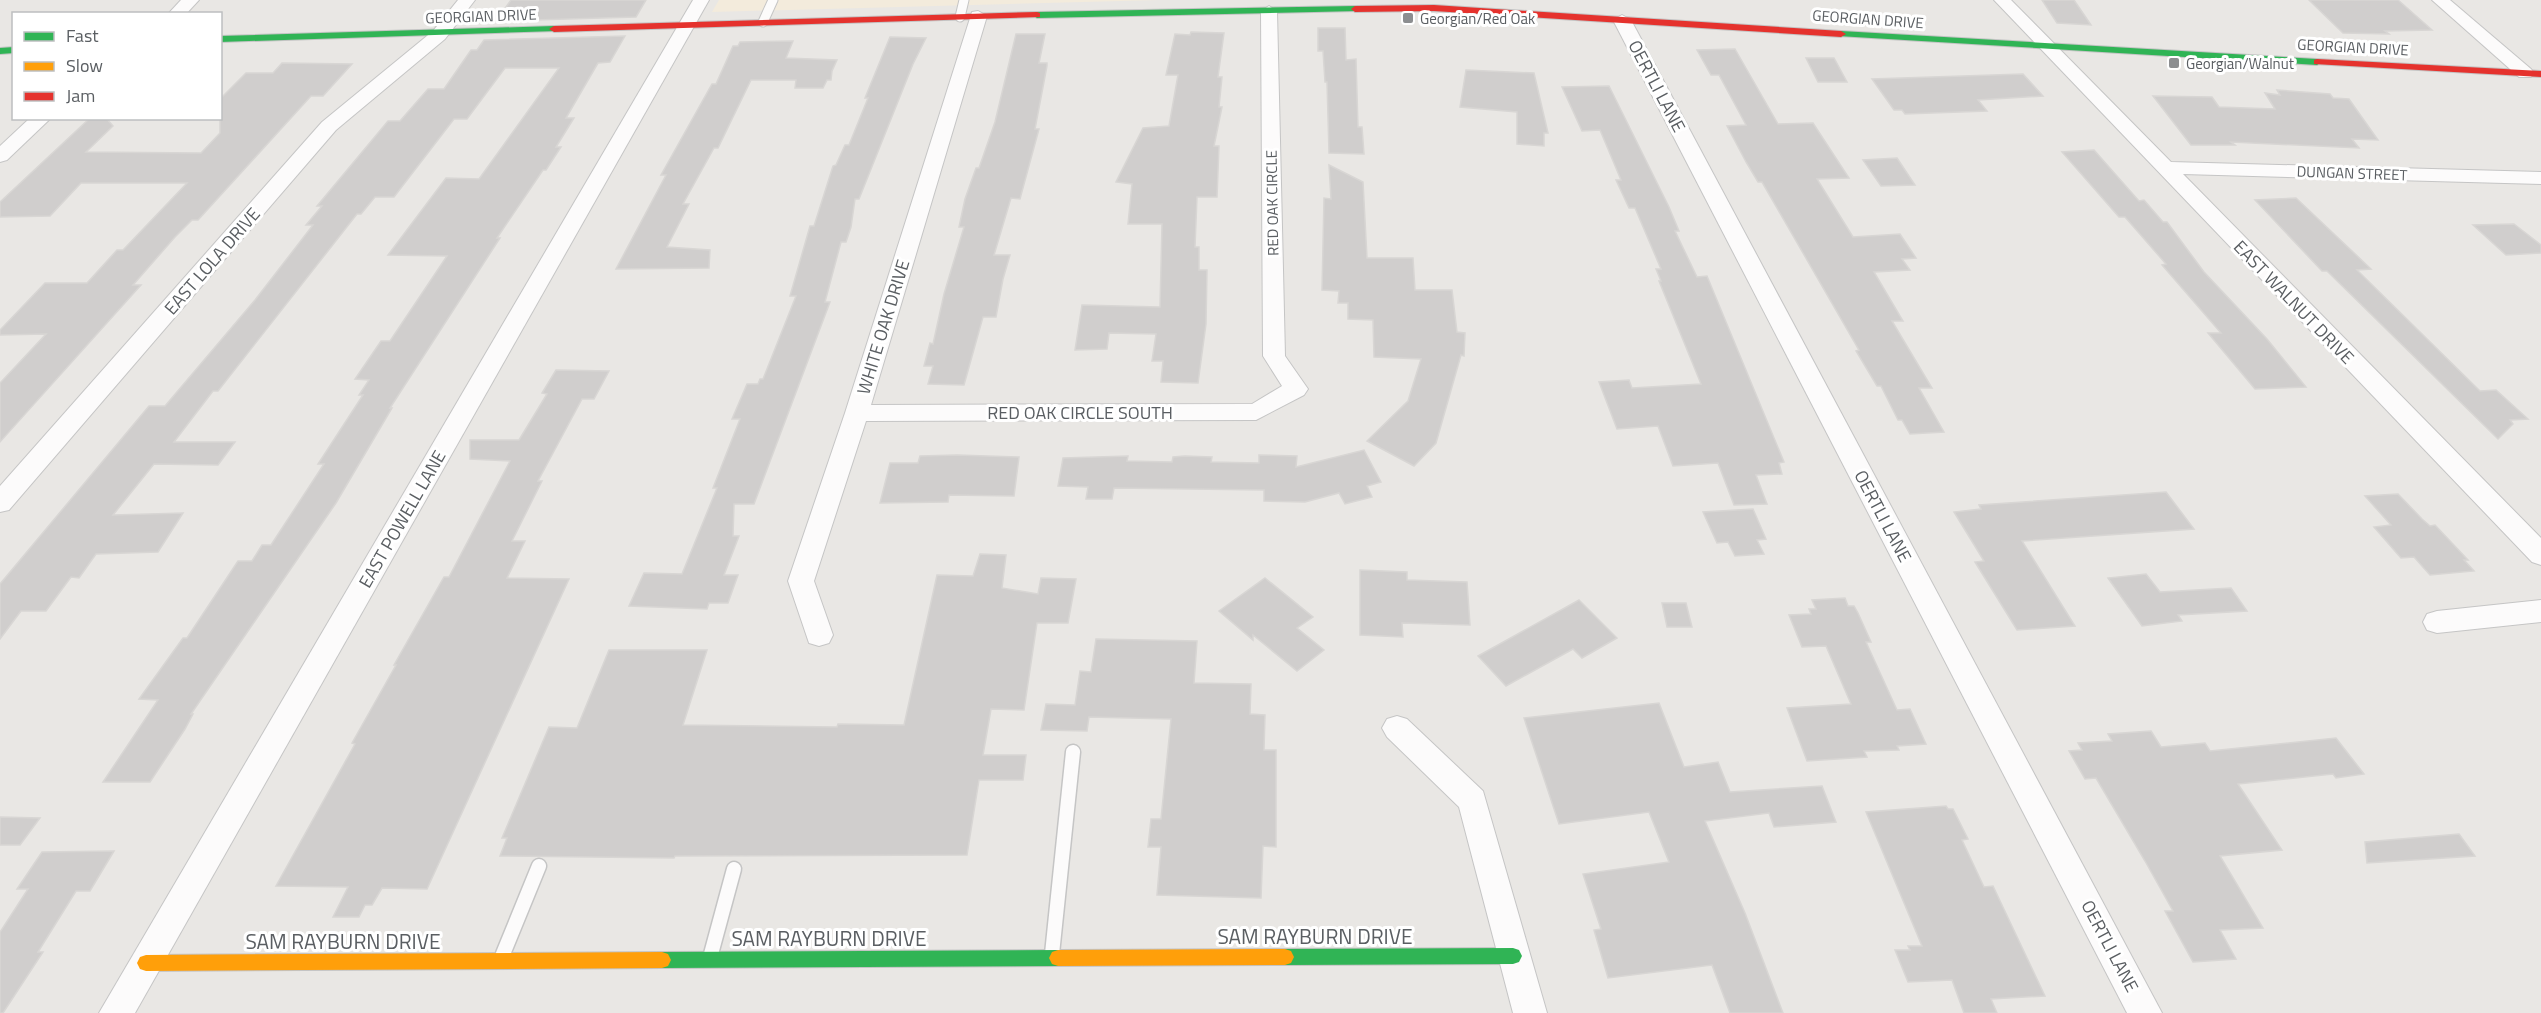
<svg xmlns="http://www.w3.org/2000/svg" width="2541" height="1013" viewBox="0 0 2541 1013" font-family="'Titillium Web',sans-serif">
<rect width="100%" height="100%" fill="#e9e7e4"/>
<path fill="#f3ebdc" d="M719 0H1159L712 12Z"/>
<g fill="#d0cecd" stroke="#d8d6d4" stroke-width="1.5">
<path d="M511 0H646L636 17 496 21Z"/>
<path d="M2042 0H2074L2091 25 2057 23Z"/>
<path d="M2309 0H2398L2432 30 2385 31 2389 34 2343 33Z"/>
<path d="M1318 28H1345L1346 60 1356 59 1358 127H1362L1364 154 1329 153 1327 82H1325L1323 51H1318Z"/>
<path d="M1191 32 1224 33 1218 77H1222L1219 107H1222L1214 146H1219L1217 197H1197L1195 247H1199V270H1207L1206 324 1198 383 1161 382 1163 361H1152L1156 334 1109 333 1107 349 1075 350 1082 305 1160 307 1162 224H1128L1132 184 1116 182 1143 128 1169 126 1178 75H1166L1175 34 1190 35Z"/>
<path d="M1016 34H1045L1039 63H1047V66L1035 129H1039L1020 199 1011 198 994 255H1010L1003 279 996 317H983L964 385 928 384 933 366H924L930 343 933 344 944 294 964 227H959L965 199 976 168H979L995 122Z"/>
<path d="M625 36 610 62 598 63 566 118H574L556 147H561L546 170H543L497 238H500L390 408H392L336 503 191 714H193L185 729 150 782H103L158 700 139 699 183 638H187L238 561H252L262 545H271L324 464H318L363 395H359L369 380 355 379 381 341H390L447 256 388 255 446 178 479 179 559 68H505L467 119H454L394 197H375L361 214H357L218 391H213L174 442H235L218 465 154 464 113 515 183 513 158 552 96 554 79 578 71 577 46 611H21L0 639V584L149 406H165L255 300 313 225H306L322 206H317L388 121H400L428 89H444L471 50H477L484 40Z"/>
<path d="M890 37 926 38 913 64 859 199H855L851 227 846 242H841L825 302H830L754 504H734L733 536H739L724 575H738L728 603H709L707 609 629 606 644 573 682 574 717 488H713L740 419H732L747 384H758L760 379H763L796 296H790L810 226H814L833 166 836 165 845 145H849L868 98H865Z"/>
<path d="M793 41 786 58 837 60 832 71 831 80H827L823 88H795L796 80H751L718 148H714L683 204H689L667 247 710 250 709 268 616 269 666 175H661L712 84H716L733 46H738L740 42Z"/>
<path d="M1735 49 1778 124 1813 123 1849 178 1817 179 1853 237 1900 234 1916 258 1902 259 1910 270 1874 272 1903 321H1892L1932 388H1919L1944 432 1910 434 1902 420H1898L1881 386H1877L1856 351 1859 350 1762 182H1758L1746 162 1727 126 1746 125 1719 75H1711L1697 50Z"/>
<path d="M1806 58H1834L1847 82H1818Z"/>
<path d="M282 63 352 64 323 96H311L198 220H192L175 237 133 285H141L0 442V383L46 334 0 335V330L45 283H87L117 250H123L187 183H81L50 216 0 217V202L90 118H106L113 126 86 152 201 153 220 133V99L246 73H273Z"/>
<path d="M1466 70 1534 73 1548 133H1544V146L1517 144V112L1460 107Z"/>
<path d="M2023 74 2043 96 1978 100 1987 111 1905 114 1902 110H1894L1872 79Z"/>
<path d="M1609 86 1669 207 1679 231H1675L1697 277 1707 276 1784 462 1779 463 1782 474 1756 475 1767 504 1734 505 1718 463 1673 466 1658 426 1617 429 1599 382 1629 380 1632 388 1701 384 1659 281H1661L1656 269H1661L1635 208H1629L1616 180H1621L1600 130 1582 131 1562 87Z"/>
<path d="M2277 90 2330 94 2333 98 2349 99 2378 140 2352 139 2359 148 2231 142 2235 145H2191L2153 96 2212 97 2219 107 2275 109 2265 93 2280 95Z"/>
<path d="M2094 150 2139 201 2144 200 2163 222H2167L2204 272 2267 339 2306 387 2255 389 2208 333H2221L2162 265 2166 264 2125 217H2119L2062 152Z"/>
<path d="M1897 158 1915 185 1881 186 1863 160Z"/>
<path d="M1329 165 1363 182 1367 258H1413L1415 290H1452L1457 332 1465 333 1464 356 1461 355 1436 443 1414 466 1367 441 1408 401 1421 359 1374 357 1373 320 1348 319V303H1338L1339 291 1322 290 1324 198 1331 199Z"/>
<path d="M2296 198 2371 269 2357 270 2480 391 2496 390 2528 419 2510 420 2513 424 2498 439 2327 271H2322L2255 200Z"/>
<path d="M2514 224 2541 245V253L2506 255 2473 225Z"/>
<path d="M556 370 609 371 594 399H582L538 481H542L512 541H525L507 578 569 579 427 889 382 888 372 905H365L359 917H333L348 887 276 886 355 744 352 743 396 665H394L444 577H449L510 461 470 459V440H519L547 394 542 393Z"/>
<path d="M1364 450 1381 482 1367 486 1372 497 1345 504 1339 493 1305 502 1264 501V490L1114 488 1112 499H1086L1088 487 1058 486 1063 458 1128 456 1127 461 1172 462 1173 457 1185 456 1212 457 1211 462 1259 463V455L1297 456 1296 467Z"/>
<path d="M957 455 1019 457 1014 496 949 495 948 502 880 503 890 463H918L920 456Z"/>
<path d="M2166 492 2194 529 2022 541 2075 626 2017 630 1975 562 1984 561 1954 512 1981 509 1979 505Z"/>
<path d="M2398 494 2422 519 2430 526 2435 525 2468 560H2464L2474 571 2430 575 2414 557 2401 558 2374 527 2391 525 2365 496Z"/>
<path d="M1753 509 1766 539 1757 540 1764 554 1735 556 1728 542 1717 543 1703 512Z"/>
<path d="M980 554 1006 555 1002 588 1038 594 1041 578 1076 579 1068 623H1037L1024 710 991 709 983 755H1026L1023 780H979L967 855 675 856 674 858 500 856 507 838H502L549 727 577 728 609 650H707L683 725 837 727 838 724 904 725 937 575 973 576Z"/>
<path d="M1360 570 1407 572V580L1467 582 1470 625 1402 623 1403 637 1360 635Z"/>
<path d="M2146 574 2160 592 2231 588 2247 611 2178 615 2182 621 2142 626 2108 578Z"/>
<path d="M1265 578 1313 617 1297 628 1324 650 1297 671 1253 635V640L1219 611Z"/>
<path d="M1845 598 1848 606H1854L1858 613 1871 642H1866L1897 710 1910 709 1926 744 1897 746 1899 750 1864 751 1867 757 1807 761 1787 708 1851 704 1826 646 1802 647 1789 615 1811 614 1809 609H1816L1812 600Z"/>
<path d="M1579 600 1617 638 1582 658 1573 649 1506 686 1478 656Z"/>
<path d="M1662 603H1686L1692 627H1667Z"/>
<path d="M1096 639 1197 641 1194 683 1251 684 1250 714 1265 715 1264 750H1276V847L1263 846 1261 898 1157 895 1161 847H1148L1151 819H1161L1171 719 1089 717 1087 731 1041 730 1046 704 1075 705 1080 671 1091 672Z"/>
<path d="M1659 703 1684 767 1718 762 1730 792 1822 786 1836 822 1774 827 1769 813 1705 821 1745 913 1783 1013H1730L1712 965 1608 978 1594 930 1601 929 1583 874 1669 862 1649 812 1559 824 1524 718Z"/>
<path d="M2151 731 2161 747 2205 743 2210 751 2336 738 2364 774 2336 778 2333 774 2238 784 2282 850 2220 856 2263 928 2220 930 2236 959 2193 962 2165 911H2173L2145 861 2096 778 2085 779 2069 751 2082 750 2078 743 2112 741 2108 734Z"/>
<path d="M1946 806 1948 809H1953L1968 839 1962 840 1984 887 1993 886 2045 996 1991 999 1997 1013H1964L1952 980 1908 982 1895 950H1910L1908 946H1922L1866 812Z"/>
<path d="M0 817 40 818 20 845H0Z"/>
<path d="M2459 834 2475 856 2367 863 2365 842Z"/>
<path d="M114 851 90 891H76L38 952H43L3 1013H0V932L28 889H17L42 852Z"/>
</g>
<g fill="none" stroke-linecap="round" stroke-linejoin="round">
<g stroke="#c5c5c5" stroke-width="11">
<g id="lane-far1">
<path d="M960 17 964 0"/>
<path d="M763 22 773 0"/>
</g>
</g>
<g stroke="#c5c5c5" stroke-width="17">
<g id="lane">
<path d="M503 954 539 866"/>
<path d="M711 954 734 869"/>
<path d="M1052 954 1073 752"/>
</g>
</g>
<g stroke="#c5c5c5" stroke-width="2">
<g id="street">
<path d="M181 0H199L186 14H168Z"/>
<path d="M458 0H475L445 39 336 130 9 510 0 512V486L322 122 433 31Z"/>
<path d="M693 0H709L135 1013H99Z"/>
<path d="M1994 0H2011L2171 162 2541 172V184L2183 174 2541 538V565L2532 562Z"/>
<path d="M2432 0H2450L2531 69 2534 73 2531 77H2519Z"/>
<path d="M1269 6 1277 11 1285 356 1308 389 1304 395 1256 420 866 421 814 581 833 635 829 643 819 646 809 643 788 581 845 413 972 12 978 11 987 16 871 405 1252 404 1282 386 1263 356 1261 11Z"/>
<path d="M1622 15 1631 20 2162 1013H2127L1613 20Z"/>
<path d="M30 118H51L7 160 0 162V146Z"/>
<path d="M2541 600V622L2437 633 2427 630 2423 622 2427 614 2437 611Z"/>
<path d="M1397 716 1407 719 1483 791 1547 1013H1513L1459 807 1387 737 1382 728 1387 719Z"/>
</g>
</g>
<g stroke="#c4c4c4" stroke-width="2">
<g id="fast">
<path d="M1355 6 1359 9 1358 11 1037 18 1032 15 1037 12Z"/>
<path d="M554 26 559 29 557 31 220 42V36Z"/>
<path d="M1841 31 2317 59 2322 62 2317 65 1838 36V32Z"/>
<path d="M14 47V53L0 54V48Z"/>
<path d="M1513 948 1519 950 1522 956 1519 962 1513 964 1285 965 1279 963 1276 957 1279 951 1285 949Z"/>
<path d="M1058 950 1064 952 1067 958 1064 964 1058 966 662 968 656 966 653 960 656 954 662 952Z"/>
</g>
</g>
<g stroke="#c4c4c4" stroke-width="2">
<g id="slow">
<path d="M1285 949 1291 951 1294 957 1291 963 1285 965 1058 966 1052 964 1049 958 1052 952 1058 950Z"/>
<path d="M662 952 668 954 671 960 668 966 662 968 146 971 140 969 137 963 140 957 146 955Z"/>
</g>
</g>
<g stroke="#c4c4c4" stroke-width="2">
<g id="jam">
<path d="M1434 5 1841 31 1846 34 1841 37 1434 11 1355 12 1351 9 1355 6Z"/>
<path d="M1037 12 1040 13V17L554 32 549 29 554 26Z"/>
<path d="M2317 59 2541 71V77L2314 64V60Z"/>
</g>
</g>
<use href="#lane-far1" stroke="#fcfbfb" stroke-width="9"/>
<use href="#lane" stroke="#fcfbfb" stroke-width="14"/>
<use href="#street" fill="#fcfbfb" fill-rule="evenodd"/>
<use href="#fast" fill="#30b455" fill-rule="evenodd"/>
<use href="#slow" fill="#ff9f0a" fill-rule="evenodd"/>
<use href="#jam" fill="#e5322d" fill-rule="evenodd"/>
</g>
<g fill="#8c8e90" stroke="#fff" stroke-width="2">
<rect x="1402" y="12" width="12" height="12" rx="3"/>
<rect x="2168" y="57" width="12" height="12" rx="3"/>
</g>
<g text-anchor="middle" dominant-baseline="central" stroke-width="6" stroke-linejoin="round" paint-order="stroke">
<g font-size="15" fill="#5a5e62" stroke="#fff">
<text transform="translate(481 16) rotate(-2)">GEORGIAN DRIVE</text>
<text transform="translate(1868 19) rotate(4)">GEORGIAN DRIVE</text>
<text transform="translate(2353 47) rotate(3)">GEORGIAN DRIVE</text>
<text transform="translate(2352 173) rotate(2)">DUNGAN STREET</text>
<text transform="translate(1272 203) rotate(-91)">RED OAK CIRCLE</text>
</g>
<g font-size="15" fill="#5a5e62" stroke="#fff" text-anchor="start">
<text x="1420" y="18">Georgian/Red Oak</text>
<text x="2186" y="63">Georgian/Walnut</text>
</g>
<g font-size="18" fill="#5a5e62" stroke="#fff">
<text transform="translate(1657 86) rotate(62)">OERTLI LANE</text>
<text transform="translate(212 261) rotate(-49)">EAST LOLA DRIVE</text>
<text transform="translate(2294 302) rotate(46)">EAST WALNUT DRIVE</text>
<text transform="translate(883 327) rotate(-73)">WHITE OAK DRIVE</text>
<text x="1080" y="412">RED OAK CIRCLE SOUTH</text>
<text transform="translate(1883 516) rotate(62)">OERTLI LANE</text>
<text transform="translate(402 519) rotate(-60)">EAST POWELL LANE</text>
<text transform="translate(2110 946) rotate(62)">OERTLI LANE</text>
</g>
<g font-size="21" fill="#5a5e62" stroke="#fff">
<text x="1315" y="936">SAM RAYBURN DRIVE</text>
<text x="829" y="938">SAM RAYBURN DRIVE</text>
<text x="343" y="941">SAM RAYBURN DRIVE</text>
</g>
</g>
<rect x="12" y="12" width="210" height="108" fill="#ffffff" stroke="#bdbfc0" stroke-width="1.5"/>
<rect x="24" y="32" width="30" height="9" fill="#30b455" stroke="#bdbfc0" stroke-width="1.5"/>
<text x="66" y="42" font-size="18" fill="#5a5e62">Fast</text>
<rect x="24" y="62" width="30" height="9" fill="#ff9f0a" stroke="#bdbfc0" stroke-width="1.5"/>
<text x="66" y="72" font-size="18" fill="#5a5e62">Slow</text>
<rect x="24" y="92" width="30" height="9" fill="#e5322d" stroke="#bdbfc0" stroke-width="1.5"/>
<text x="66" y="102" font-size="18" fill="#5a5e62">Jam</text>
</svg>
